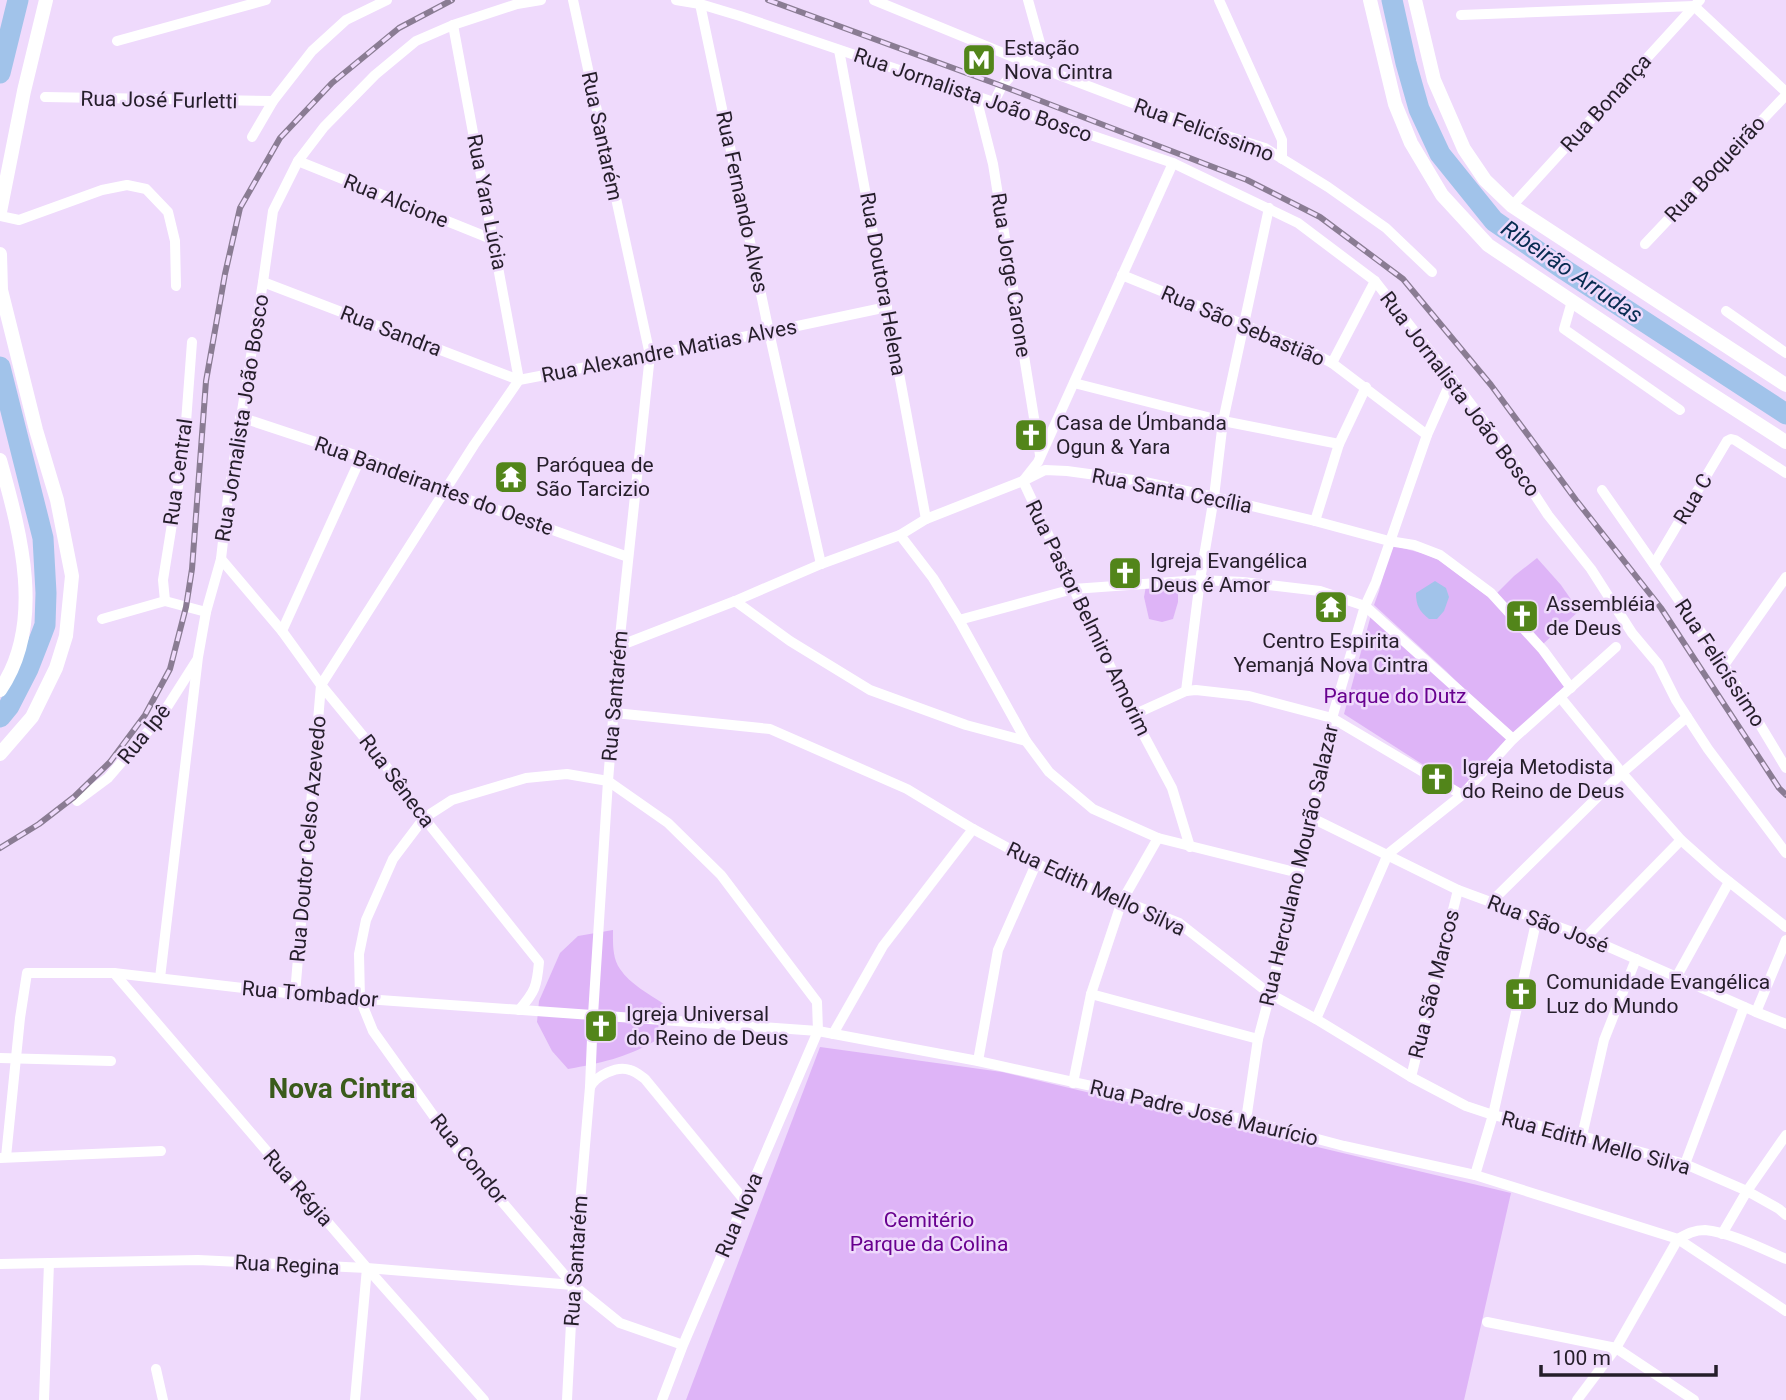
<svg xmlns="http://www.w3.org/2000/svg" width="1786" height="1400" viewBox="0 0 1786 1400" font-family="Roboto,sans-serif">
<rect width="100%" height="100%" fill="#efdafc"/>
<g fill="#deb4f7">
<path d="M1391 545 1425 554 1439 560 1495 602 1546 659 1566 688 1511 737 1446 671 1374 605 1379 591Z"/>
<path d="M1537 558 1561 585 1579 611 1543 644 1497 593 1514 576Z"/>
<path d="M1146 586 1178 587V602L1173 619 1162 622 1149 619 1144 597Z"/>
<path d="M1371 615 1507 739 1461 789 1344 714Z"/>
<path d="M613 930C613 942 612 958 620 969 630 984 649 994 664 1004L655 1041C625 1058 601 1063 568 1069L552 1051 537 1022 539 1001 560 953 578 936Z"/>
<path d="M820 1047 1002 1072 1511 1193 1464 1400H686Z"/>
</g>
<path fill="#a1c3ea" d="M1435 581 1446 588 1449 597 1444 611 1437 619H1429C1419 611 1416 605 1416 593Z"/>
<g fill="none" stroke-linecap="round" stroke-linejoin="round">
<g stroke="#a1c3ea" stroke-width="21">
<path d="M1392 0 1406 63 1419 109 1440 154 1494 221 1565 270 1786 414"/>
<path d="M0 73 18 0"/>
<path d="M0 367 43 538 46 593 45 625 42 633 28 669 9 706 0 717"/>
</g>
<g stroke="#fff" stroke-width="10">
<path d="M676 0 700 4 740 16 1173 163 1298 223 1375 281 1452 379 1504 448 1548 515 1591 569 1632 633 1658 664 1676 700 1708 749 1786 853"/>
<path d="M874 0 1025 62 1180 121 1265 148 1328 187 1386 228 1432 272"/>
<path d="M1219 0 1282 140V159"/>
<path d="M700 4 769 332 821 564"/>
<path d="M1461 15 1694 6 1786 92"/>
<path d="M453 25 519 380"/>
<path d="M117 41 266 0"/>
<path d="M839 50 926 519"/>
<path d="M45 97 273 101"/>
<path d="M976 97 993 164 1040 455"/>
<path d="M994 102 1002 86 1040 43 1028 0"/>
<path d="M252 137 273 101 312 51 346 20 387 0"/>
<path d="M298 161 494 240"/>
<path d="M1173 163 1038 462 1023 481 1133 715 1172 788 1190 847"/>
<path d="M1512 206 1700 0"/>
<path d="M0 216 19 220 102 190 127 185 146 189 168 212 175 241 176 286"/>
<path d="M1645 244 1786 95"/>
<path d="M1122 275 1311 352 1332 363 1427 435"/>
<path d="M263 282 519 380"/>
<path d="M1572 301 1564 329 1680 410"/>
<path d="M1726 311 1786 353"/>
<path d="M1332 363 1375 281"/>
<path d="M1074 383 1223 421 1339 444"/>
<path d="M240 417 361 457 444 491 628 557"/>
<path d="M1602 490 1724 665 1786 768"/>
<path d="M1315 521 1339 444 1366 387"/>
<path d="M900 535 933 578 959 620 1026 741 1049 772 1093 809 1158 838 1299 873"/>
<path d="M221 559 282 631 321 685 372 747 424 818 539 962C537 986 535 992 519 1010"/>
<path d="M1654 564 1727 441 1731 439 1735 440 1786 473"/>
<path d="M165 601 163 580 184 449 192 342"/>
<path d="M735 601 790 641 870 690 966 725 1026 741"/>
<path d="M102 619 165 601 206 612"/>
<path d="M959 620 1073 589 1200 580 1243 582 1320 591 1365 606 1513 739"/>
<path d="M282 631 361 457"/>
<path d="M619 646 735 601 821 564 900 535 926 519 1023 481 1045 470 1067 471 1140 481 1214 497 1315 521 1389 541 1414 545 1440 555 1491 593 1543 650 1571 688"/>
<path d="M1724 665 1786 577"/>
<path d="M1186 691 1200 580 1214 497 1223 421 1269 208"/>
<path d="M1560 697 1622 773 1681 840 1718 873 1786 927"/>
<path d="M615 713 770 729 907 789 973 829 1060 876 1179 923 1270 994 1316 1019 1411 1077 1466 1106 1493 1115 1582 1136 1685 1164 1747 1191 1779 1209 1786 1215"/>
<path d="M1133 715 1186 691 1196 690 1249 696 1332 718 1462 795"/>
<path d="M77 801 108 778 162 715 197 660"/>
<path d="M1312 818 1458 890 1586 937 1756 1012 1786 1024"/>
<path d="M1492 901 1622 773 1687 717"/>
<path d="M1586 937 1681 840"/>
<path d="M114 973 367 1268 484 1400"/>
<path d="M1677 976 1729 882"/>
<path d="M160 978 198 657 206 612 221 559 228 497 263 282 273 211 298 161 324 127 375 75 416 41 453 25 517 4 541 0"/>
<path d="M295 994 321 685 474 445 519 380 769 332 887 307"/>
<path d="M1091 994 1258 1039"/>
<path d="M1756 1012 1786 940"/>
<path d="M1316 1019 1388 854 1462 795 1513 739 1616 647"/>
<path d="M833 1034 883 946 973 829"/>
<path d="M0 1058 111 1061"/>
<path d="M978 1061 998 950 1036 864"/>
<path d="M1411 1077 1458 890"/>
<path d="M1073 1083 1091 994 1122 901 1158 838"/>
<path d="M590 1087C596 1076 617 1065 630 1070 635 1071 641 1076 645 1079L745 1201"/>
<path d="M1246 1120 1258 1039 1270 994 1312 818 1332 718 1365 606 1376 582 1427 435 1452 379"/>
<path d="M1582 1136 1604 1040 1636 959"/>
<path d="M6 1157 20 1018 27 973H114L295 994 818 1031 978 1061 1246 1120 1344 1146 1475 1175 1678 1239 1786 1311"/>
<path d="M0 1158 161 1151"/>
<path d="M1685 1164 1744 1007"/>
<path d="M1475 1175 1493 1115 1537 918"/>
<path d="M1722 1234 1747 1191 1786 1135"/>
<path d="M1678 1239C1687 1234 1694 1230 1705 1230 1729 1232 1763 1249 1786 1259"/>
<path d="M0 1264 198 1260 367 1268 573 1285"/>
<path d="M1487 1322 1616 1348 1694 1400"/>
<path d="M156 1369 163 1400"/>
<path d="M44 1400 49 1263"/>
<path d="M355 1400 367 1268"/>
<path d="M567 1400 573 1285 590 1087 593 1015 608 781 619 646 650 355 573 0"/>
<path d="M662 1400 683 1345 818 1031 817 1002 721 875 668 823 608 781 567 774 526 778 452 800 424 818 393 859 366 920 359 954 360 999 373 1031 458 1150 573 1285 620 1323 683 1345"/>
<path d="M1577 1400 1616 1348 1678 1239"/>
</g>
<g stroke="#fff" stroke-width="14">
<path d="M1370 0 1395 104 1411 143 1442 195 1488 245 1699 386 1786 442"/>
<path d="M1415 0 1434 80 1464 149 1485 180 1512 206 1786 385"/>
<path d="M0 212 24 91 46 0"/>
<path d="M0 254 1 290 36 430 57 500 72 576 66 636 56 668 32 717 0 754"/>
<path d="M0 460C20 532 46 623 0 690"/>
</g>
<g stroke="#8a7c93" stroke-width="6">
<g id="rail">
<path d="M768 0 1002 86 1247 180 1320 217 1403 279 1491 385 1576 500 1661 608 1779 788 1786 795"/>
<path d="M0 848 39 824 74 797 110 762 145 715 170 669 186 607 192 569 206 381 225 274 240 208 280 138 332 83 399 28 452 0"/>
</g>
</g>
<use href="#rail" stroke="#efdafc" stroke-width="3.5" stroke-dasharray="10" stroke-linecap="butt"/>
</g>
<defs>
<g id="metro-square" transform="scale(1.75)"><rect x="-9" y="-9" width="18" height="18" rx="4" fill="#52851a" stroke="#efdafc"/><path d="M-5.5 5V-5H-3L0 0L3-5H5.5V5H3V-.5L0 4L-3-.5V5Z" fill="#fff"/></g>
<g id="church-square" transform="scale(1.75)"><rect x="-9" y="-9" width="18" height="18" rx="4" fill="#52851a" stroke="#efdafc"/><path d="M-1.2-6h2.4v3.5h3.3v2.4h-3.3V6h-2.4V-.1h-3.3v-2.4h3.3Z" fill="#fff"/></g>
<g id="temple-square" transform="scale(1.75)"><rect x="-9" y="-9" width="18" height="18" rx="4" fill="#52851a" stroke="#efdafc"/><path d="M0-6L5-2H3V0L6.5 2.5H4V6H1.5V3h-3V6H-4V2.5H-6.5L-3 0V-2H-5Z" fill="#fff"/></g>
</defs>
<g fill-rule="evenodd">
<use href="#metro-square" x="979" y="60"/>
<use href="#church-square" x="1031" y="435"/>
<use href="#temple-square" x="511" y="477"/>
<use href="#church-square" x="1125" y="573"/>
<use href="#temple-square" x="1331" y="607"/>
<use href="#church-square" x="1522" y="616"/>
<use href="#church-square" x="1437" y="779"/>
<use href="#church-square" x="1521" y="994"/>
<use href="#church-square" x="601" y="1026"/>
</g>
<g text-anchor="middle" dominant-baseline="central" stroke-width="5" stroke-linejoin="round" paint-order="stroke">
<g font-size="21" fill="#251e2a" stroke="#efdafc" text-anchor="start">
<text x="1004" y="48">Estação<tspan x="1004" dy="24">Nova Cintra</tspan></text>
<text x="1056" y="423">Casa de Úmbanda<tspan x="1056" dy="24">Ogun &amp; Yara</tspan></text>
<text x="536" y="465">Paróquea de<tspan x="536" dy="24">São Tarcizio</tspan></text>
<text x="1150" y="561">Igreja Evangélica<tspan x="1150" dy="24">Deus é Amor</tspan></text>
<text x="1546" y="604">Assembléia<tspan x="1546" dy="24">de Deus</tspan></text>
<text x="1331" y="641" text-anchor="middle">Centro Espirita<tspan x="1331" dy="24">Yemanjá Nova Cintra</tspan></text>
<text x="1462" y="767">Igreja Metodista<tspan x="1462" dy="24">do Reino de Deus</tspan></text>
<text x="1546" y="982">Comunidade Evangélica<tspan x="1546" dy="24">Luz do Mundo</tspan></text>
<text x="626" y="1014">Igreja Universal<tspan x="626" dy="24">do Reino de Deus</tspan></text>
</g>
<g font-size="21" fill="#251e2a" stroke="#efdafc">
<text transform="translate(973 95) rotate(19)">Rua Jornalista João Bosco</text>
<text transform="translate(159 100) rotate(1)">Rua José Furletti</text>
<text transform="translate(1606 103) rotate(-48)">Rua Bonança</text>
<text transform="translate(1204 130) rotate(20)">Rua Felicíssimo</text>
<text transform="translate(602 136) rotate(78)">Rua Santarém</text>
<text transform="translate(1715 169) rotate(-47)">Rua Boqueirão</text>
<text transform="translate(396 201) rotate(22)">Rua Alcione</text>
<text transform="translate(487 202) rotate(79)">Rua Yara Lúcia</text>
<text transform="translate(742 202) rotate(78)">Rua Fernando Alves</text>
<text transform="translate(1011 275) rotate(81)">Rua Jorge Carone</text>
<text transform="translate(883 284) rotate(80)">Rua Doutora Helena</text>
<text transform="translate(1243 326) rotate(23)">Rua São Sebastião</text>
<text transform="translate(391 331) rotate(21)">Rua Sandra</text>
<text transform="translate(669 351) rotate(-11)">Rua Alexandre Matias Alves</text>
<text transform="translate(1460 394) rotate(53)">Rua Jornalista João Bosco</text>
<text transform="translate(242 418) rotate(-81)">Rua Jornalista João Bosco</text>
<text transform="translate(178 472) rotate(-82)">Rua Central</text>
<text transform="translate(434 486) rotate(20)">Rua Bandeirantes do Oeste</text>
<text transform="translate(1172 491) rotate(11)">Rua Santa Cecília</text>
<text transform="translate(1693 499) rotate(-59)">Rua C</text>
<text transform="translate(1088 618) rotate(64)">Rua Pastor Belmiro Amorim</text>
<text transform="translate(1720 663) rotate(57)">Rua Felicíssimo</text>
<text transform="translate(615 696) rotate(-85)">Rua Santarém</text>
<text transform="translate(144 734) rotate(-51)">Rua Ipê</text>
<text transform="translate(397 781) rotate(53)">Rua Sêneca</text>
<text transform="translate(308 839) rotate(-85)">Rua Doutor Celso Azevedo</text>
<text transform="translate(1299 865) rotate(-77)">Rua Herculano Mourão Salazar</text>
<text transform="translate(1096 889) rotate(25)">Rua Edith Mello Silva</text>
<text transform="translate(1548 924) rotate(21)">Rua São José</text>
<text transform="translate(1434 984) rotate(-76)">Rua São Marcos</text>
<text transform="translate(310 994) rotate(5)">Rua Tombador</text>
<text transform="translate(1204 1113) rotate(13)">Rua Padre José Maurício</text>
<text transform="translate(1596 1143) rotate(15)">Rua Edith Mello Silva</text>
<text transform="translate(469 1159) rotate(51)">Rua Condor</text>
<text transform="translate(298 1188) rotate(49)">Rua Régia</text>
<text transform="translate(739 1215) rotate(-67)">Rua Nova</text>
<text transform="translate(576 1261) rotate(-86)">Rua Santarém</text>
<text transform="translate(287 1265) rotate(3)">Rua Regina</text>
</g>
<g font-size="21" fill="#68008f" stroke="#efdafc">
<text x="1395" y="696">Parque do Dutz</text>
<text x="929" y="1220">Cemitério<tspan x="929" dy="24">Parque da Colina</tspan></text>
</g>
<g font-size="23" font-style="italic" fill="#072c51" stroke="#efdafc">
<text transform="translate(1572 272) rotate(34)">Ribeirão Arrudas</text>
</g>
<g font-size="28" font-weight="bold" fill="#3a5b1b" stroke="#efdafc">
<text x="342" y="1088">Nova Cintra</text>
</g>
</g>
<path d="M1541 1365v10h175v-10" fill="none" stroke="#251e2a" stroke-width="3.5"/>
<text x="1552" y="1365" font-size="21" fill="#251e2a" stroke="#efdafc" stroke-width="5" paint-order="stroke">100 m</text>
</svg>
